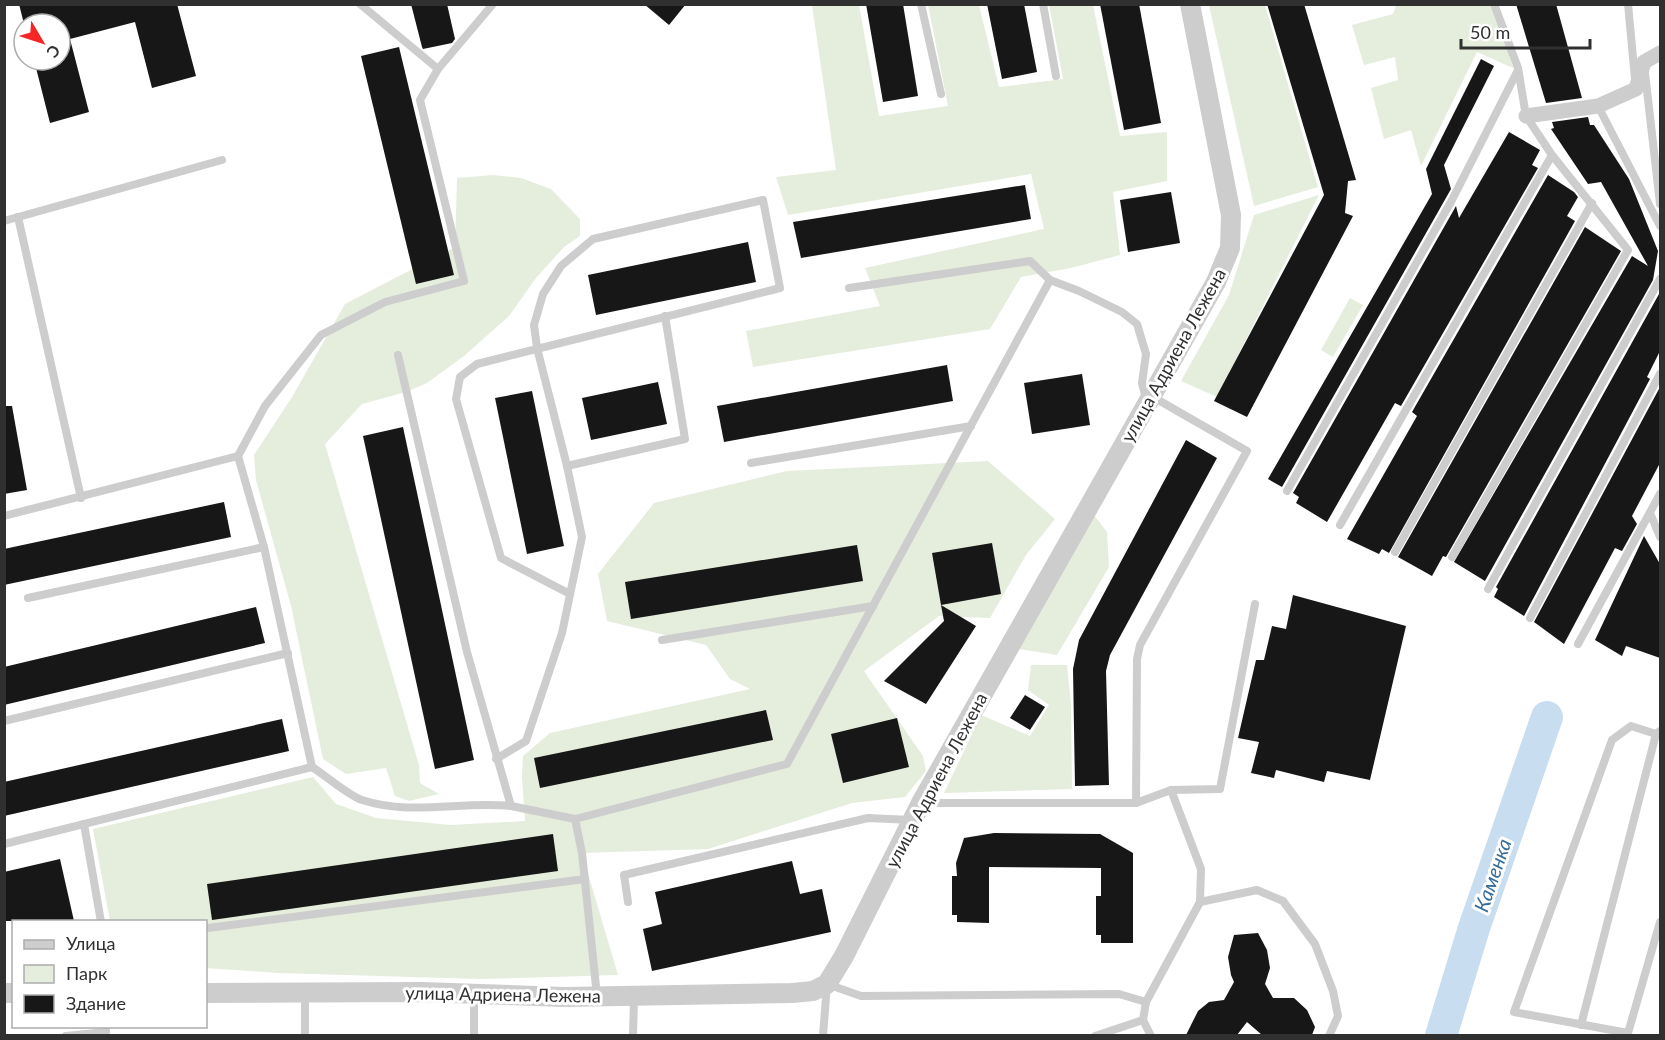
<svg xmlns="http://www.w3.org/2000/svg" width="1665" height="1040" viewBox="0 0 1665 1040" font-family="Lato,sans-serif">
<rect width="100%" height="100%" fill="#fff"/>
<g fill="#e5eedd">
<path d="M812 5H859L879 116 948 106 928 5H979L999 87 1063 79 1049 5H1093L1120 136 1167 132V181L1113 192 1120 255 1071 268 1021 277 990 329 753 367 746 331 880 306 865 268 1044 229 1031 174 788 215 776 177 836 170Z"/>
<path d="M1209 5H1265L1318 187 1254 206Z"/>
<path d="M1396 5H1494L1513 68 1477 52 1421 166 1411 130 1384 139 1371 88 1398 80 1395 57 1364 65 1352 25 1393 14Z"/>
<path d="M493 175 521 178 551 189 580 219V236L564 247 536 278 509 316 464 356 427 383 406 392 362 404 325 444 419 765 420 783 439 794 409 801 395 796 386 768 346 774 323 759 291 606 256 480 254 455 292 397 345 304 455 247 457 178Z"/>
<path d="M1319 195 1217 397 1181 381 1229 295 1254 215Z"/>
<path d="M1350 298 1363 305 1333 357 1321 350Z"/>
<path d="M988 461 1055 519 1026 555 990 618 939 616 864 671 923 756 926 771 905 797 852 803 708 849 582 853 618 975 480 979 278 973 206 968V922L110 921 93 829 313 777 336 804 376 818 451 825 525 821 522 777 523 756 550 733 750 689 730 679 706 645 607 621 598 574 654 503 787 471Z"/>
<path d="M1094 515 1107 532 1109 567 1057 655 1019 649Z"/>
<path d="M1031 665H1067L1071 705 1072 789 944 793 981 715 1030 736 1049 705 1028 690Z"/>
</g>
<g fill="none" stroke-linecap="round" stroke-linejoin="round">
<path stroke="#c8ddef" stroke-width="32" d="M1441 1036 1474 928 1547 717"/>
</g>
<g fill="#171717">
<path d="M19 4H177L196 76 152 88 135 22 70 39 89 112 50 123 34 60H60V24H24Z"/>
<path d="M411 4H447L455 39 452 43 423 49 422 47Z"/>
<path d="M644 4H686L669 25Z"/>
<path d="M866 4H903L918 96 883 102Z"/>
<path d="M987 4H1024L1037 72 1002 79Z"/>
<path d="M1100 4H1139L1161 123 1124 130Z"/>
<path d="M1267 4H1304L1356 180 1348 181 1345 213 1353 216 1247 417 1214 401 1324 195Z"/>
<path d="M1516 4H1556L1582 98 1546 103Z"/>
<path d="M399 47 454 275 416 284 361 56Z"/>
<path d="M1481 59 1494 66 1444 165 1451 189 1282 487 1268 479 1432 194 1426 169Z"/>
<path d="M1588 117 1590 125H1594L1629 179 1658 251 1653 280 1485 581 1454 562 1632 256 1648 266 1601 182 1588 184 1551 129 1554 128 1552 122Z"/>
<path d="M1509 132 1540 150 1532 165 1538 168 1401 406 1395 403 1327 522 1296 503 1299 497 1293 493 1456 206 1459 218Z"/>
<path d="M1548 175 1574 192 1578 197 1567 216 1575 221 1389 553 1382 549 1379 554 1347 539 1417 416 1412 412Z"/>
<path d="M1025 185 1031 219 801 258 793 222Z"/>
<path d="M1171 192 1180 243 1128 252 1120 200Z"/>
<path d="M1585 227 1621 251 1446 557 1443 556 1432 576 1398 557Z"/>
<path d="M748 242 756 282 596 315 588 275Z"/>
<path d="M1659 294 1660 301V351L1647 377 1650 379 1524 616 1494 597 1498 589 1496 587Z"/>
<path d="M947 365 953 401 724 442 717 406Z"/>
<path d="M1082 374 1090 425 1032 434 1024 383Z"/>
<path d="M658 382 667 424 591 440 582 398Z"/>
<path d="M1660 387V463L1632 516 1637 524 1622 551 1615 548 1564 644 1534 622Z"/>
<path d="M532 391 564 546 527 554 495 398Z"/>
<path d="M4 406H12L27 490 4 494Z"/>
<path d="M403 427 474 760 435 769 363 436Z"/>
<path d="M1186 440 1217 458 1110 655 1106 671 1109 785 1075 786 1073 669 1079 640Z"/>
<path d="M224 502 231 537 4 585V549Z"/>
<path d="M1644 536 1660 564V658L1626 646 1622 656 1595 640Z"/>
<path d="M992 543 1001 594 941 605 932 553Z"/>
<path d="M857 545 863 581 631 619 625 582Z"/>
<path d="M1293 595 1406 626 1370 780 1327 771 1324 782 1276 770 1274 778 1251 773 1259 742 1238 738 1256 660H1264L1272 626 1286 629Z"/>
<path d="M941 605 976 626 926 704 884 681 944 621Z"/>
<path d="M256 607 265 643 4 705V667Z"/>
<path d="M1025 695 1045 707 1030 730 1010 718Z"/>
<path d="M766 710 773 740 540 788 534 758Z"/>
<path d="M897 718 909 767 843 783 831 734Z"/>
<path d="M282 719 289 751 4 816V782Z"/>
<path d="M994 833 1100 834 1133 853V943H1101V935H1096V896H1101V868L989 867V923L957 922V915H952V876H957L956 863 964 838Z"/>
<path d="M553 834 558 871 212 920 207 884Z"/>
<path d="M60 859 74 921H4V872Z"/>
<path d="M792 861 800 894 822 889 831 932 652 971 643 929 662 924 655 892Z"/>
<path d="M1258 933 1267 950 1270 968 1265 984 1273 998H1294L1307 1010 1315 1027 1312 1035H1262L1247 1022 1237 1035H1186L1198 1011 1209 1002 1224 1000 1234 982 1231 975 1228 957 1234 935Z"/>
</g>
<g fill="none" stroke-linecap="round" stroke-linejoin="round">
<g stroke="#cdcdcd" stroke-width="8">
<path d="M360 4 438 69"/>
<path d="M493 4 438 69 420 100 464 281 385 302 321 335 265 406 238 456 264 547 312 767C325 775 349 796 362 800 411 816 461 801 511 806"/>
<path d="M921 4 941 94"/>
<path d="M1043 4 1056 76"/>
<path d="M1628 4 1635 79"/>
<path d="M1645 73 1660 204"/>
<path d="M1598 106 1660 226"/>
<path d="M18 217 81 498"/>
<path d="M4 221 222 160"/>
<path d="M849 288 1030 261 1050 280"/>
<path d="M398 355 467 652 511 806 575 819 787 764 1050 280 1079 291 1122 312 1137 324 1146 354 1142 383 1146 399"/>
<path d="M751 463 971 426"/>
<path d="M567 466 685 439 665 316"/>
<path d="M1287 491 1452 200 1518 70"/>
<path d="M1650 513 1660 537"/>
<path d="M4 516 238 456"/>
<path d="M1340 525 1552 155"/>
<path d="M1395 552 1592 203"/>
<path d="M1452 557 1628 250 1552 155 1526 116 1518 68 1494 4"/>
<path d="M1488 589 1660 279"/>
<path d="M28 598 264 547"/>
<path d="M1530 618 1660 374"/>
<path d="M662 640 873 606"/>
<path d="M1578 644 1660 494"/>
<path d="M4 721 288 653"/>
<path d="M1656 734 1631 726 1612 740 1514 1012 1628 1033 1660 922"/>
<path d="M496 759 526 741 562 633 582 537 567 466 537 348 534 325 543 294 561 266 593 239 763 200 780 288 477 364 460 377 456 399 501 558 570 594"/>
<path d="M923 803H1136L1171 790 1220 789 1255 604"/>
<path d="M1136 803 1137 659 1140 645 1247 451 1153 397"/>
<path d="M575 819 582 853 597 996"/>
<path d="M84 824 101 922"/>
<path d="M4 844 312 767"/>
<path d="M628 902 624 875 868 818 911 820"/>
<path d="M1200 902 1257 890 1283 901 1315 944 1333 991 1338 1016 1329 1036"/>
<path d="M208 928 585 879"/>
<path d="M305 994V1036"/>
<path d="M1581 1025 1656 734 1660 731"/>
<path d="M66 1036 106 1032V1026"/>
<path d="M474 1036V995"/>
<path d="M633 1036 634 997"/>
<path d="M823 1036 827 984 861 996 1119 994 1146 1002"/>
<path d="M1095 1036 1143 1020"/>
<path d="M1151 1036 1143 1020 1146 1002 1200 902 1201 869 1171 790"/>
</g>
<path stroke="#cdcdcd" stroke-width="15" d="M1526 116 1598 106 1636 89 1644 62 1660 53"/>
<g stroke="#cdcdcd" stroke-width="20">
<path d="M4 993H14"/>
<path d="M206 993 421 992 564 997 792 993 813 991 827 984 844 956 921 803 1216 282 1230 248 1231 215 1190 4"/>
</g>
</g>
<g text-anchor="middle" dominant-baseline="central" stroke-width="6" stroke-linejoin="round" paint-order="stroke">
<g font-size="18" fill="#303030" stroke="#fff">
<text transform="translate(1173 355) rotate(-61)">улица Адриена Лежена</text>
<text transform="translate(936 780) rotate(-62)">улица Адриена Лежена</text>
<text transform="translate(503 994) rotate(1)">улица Адриена Лежена</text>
</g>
<g font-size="20" font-style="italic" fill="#366c9a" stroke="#fff">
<text transform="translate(1492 875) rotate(-71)">Каменка</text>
</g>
</g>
<rect width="1665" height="1040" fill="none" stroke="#303030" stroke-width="12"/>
<rect x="12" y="920" width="195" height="108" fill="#ffffff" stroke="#acacac" stroke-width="1.5"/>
<rect x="24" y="940" width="30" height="9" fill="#cdcdcd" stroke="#acacac" stroke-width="1.5"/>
<text x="66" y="950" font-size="18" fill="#303030">Улица</text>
<rect x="24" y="965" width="30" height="18" fill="#e5eedd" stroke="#acacac" stroke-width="1.5"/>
<text x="66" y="980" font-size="18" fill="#303030">Парк</text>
<rect x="24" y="995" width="30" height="18" fill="#171717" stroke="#acacac" stroke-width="1.5"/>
<text x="66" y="1010" font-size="18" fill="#303030">Здание</text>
<g transform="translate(42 42) rotate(129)"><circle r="28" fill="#ffffff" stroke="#acacac" stroke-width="1.5"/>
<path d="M0-4.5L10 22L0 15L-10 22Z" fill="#f42626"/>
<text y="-9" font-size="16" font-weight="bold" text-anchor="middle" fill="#303030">С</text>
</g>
<path d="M1461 39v9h129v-9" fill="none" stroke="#303030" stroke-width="3"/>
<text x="1470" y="39" font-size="18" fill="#303030" stroke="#ffffff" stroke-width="4.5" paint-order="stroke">50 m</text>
</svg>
